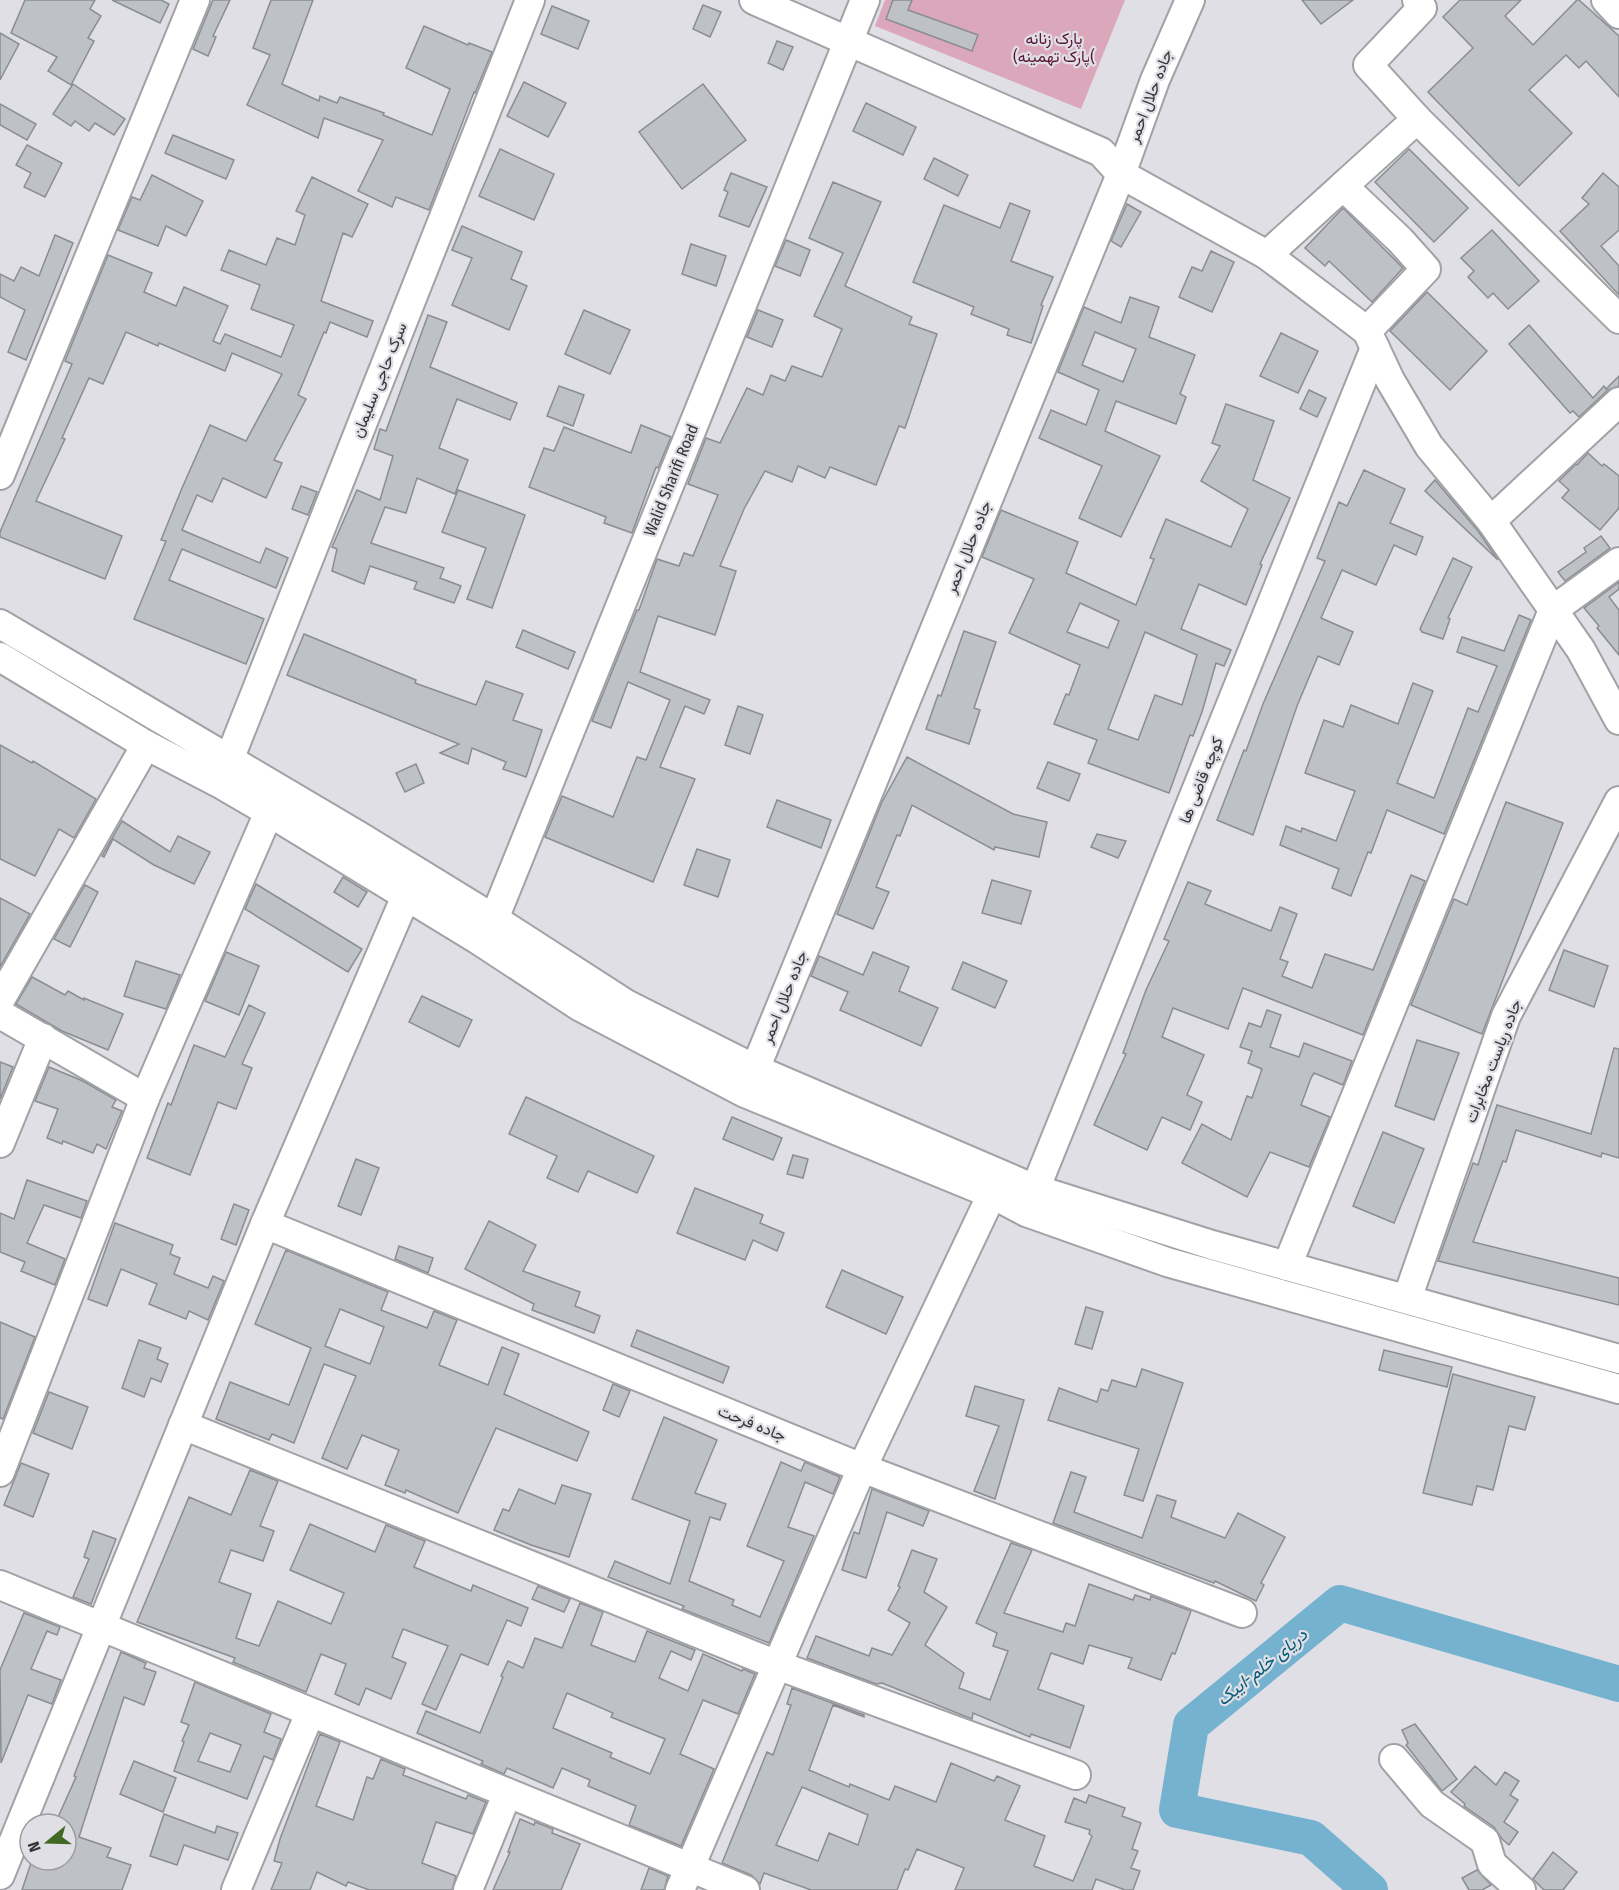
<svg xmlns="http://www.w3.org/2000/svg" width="1619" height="1890" viewBox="0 0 1619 1890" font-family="'Fira Sans Condensed',Vazirmatn,sans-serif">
<rect width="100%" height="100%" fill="#e0dfe5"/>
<path fill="#dba7ba" d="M885 0H1125L1081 109 875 26Z"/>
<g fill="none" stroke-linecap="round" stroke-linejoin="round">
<path stroke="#74b2cf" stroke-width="36" d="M1370 1890 1311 1838 1177 1810 1191 1725 1340 1603 1619 1684"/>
</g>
<g fill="#bec1c6" stroke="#8a8d91" stroke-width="1.5" fill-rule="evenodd">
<path d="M25 0H95L90 9 101 16 88 38 94 41 71 85 48 71 57 57 11 33Z"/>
<path d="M112 0H161L169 4 160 23Z"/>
<path d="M213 0H230L213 36 216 37 208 56 193 49Z"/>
<path d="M271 0H313L282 84 319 101 320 96 337 103 340 97 384 113 383 115 432 135 450 89 406 68 424 26 468 45 469 43 492 52 475 93 474 92 429 210 396 197 392 207 358 191 383 140 324 118 318 138 247 105 270 55 253 48Z"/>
<path d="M893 0H912L908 10 978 35 972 51 886 19Z"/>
<path d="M1302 0H1353L1321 24Z"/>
<path d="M1460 0H1521L1505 16 1533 45 1577 0H1579L1619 36V97L1586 61 1579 68 1566 55 1529 90 1572 133 1519 186 1428 92 1473 48 1443 17Z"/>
<path d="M703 5 721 12 710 37 693 29Z"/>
<path d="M552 6 589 21 578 49 541 34Z"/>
<path d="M0 33 19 44 0 80Z"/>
<path d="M777 41 793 47 783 70 768 63Z"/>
<path d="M524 82 566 103 548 137 507 116Z"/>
<path d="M73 84 125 119 114 135 95 123 89 131 75 121 71 126 53 114Z"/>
<path d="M703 84 746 140 682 189 639 132Z"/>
<path d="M866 103 916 127 903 155 853 131Z"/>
<path d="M0 104 36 124 27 140 0 125Z"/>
<path d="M173 135 234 160 226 179 165 153Z"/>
<path d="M27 145 62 163 45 197 24 187 31 173 16 165Z"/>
<path d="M500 149 554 174 534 220 479 196Z"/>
<path d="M1409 149 1468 208 1434 242 1375 182Z"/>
<path d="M934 158 968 175 958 196 924 179Z"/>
<path d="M731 173 767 187 749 227 719 216 728 192 724 190Z"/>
<path d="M1603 173 1619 187V230L1601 246 1619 266V295L1560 231 1589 204 1582 198Z"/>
<path d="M152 175 203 201 186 236 166 226 158 246 118 230 132 197 140 200Z"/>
<path d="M312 177 368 204 352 237 343 233 321 301 373 321 367 337 330 322 326 333 324 332 298 395 306 399 274 460 282 463 266 498 223 478 212 502 197 495 182 530 260 563 266 548 288 558 276 588 182 549 169 580 264 619 246 664 134 619 166 541 161 540 182 488 210 425 246 441 282 374 232 353 225 371 159 343 158 346 126 332 103 384 89 378 62 438 65 439 36 501 122 536 105 579 0 537V532L72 364 65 361 108 255 152 273 144 292 176 306 184 287 228 306 213 341 220 344 225 334 281 357 294 325 251 309 260 285 221 270 229 250 266 265 277 238 295 245 305 215 296 211Z"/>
<path d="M833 182 881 202 845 286 912 317 909 324 937 334 905 428 899 426 876 485 830 467 825 478 798 466 792 482 765 471 744 509 720 566 736 571 715 635 658 616 640 672 710 700 704 714 685 706 660 767 695 779 653 882 545 837 562 796 613 817 637 757 646 760 670 700 628 682 611 728 592 721 637 610H639L657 559 679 566 684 553 693 556 718 495 688 484 706 438 720 443 747 388 763 395 771 375 785 381 792 366 822 377 842 329 814 316 843 253 809 238Z"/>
<path d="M1010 203 1030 211 1011 261 1053 277 1041 305 1043 306 1031 343 1007 335 1009 329 971 314 974 307 913 282 944 205 1000 228Z"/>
<path d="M1127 204 1141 212 1121 247 1111 241Z"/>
<path d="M1343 208 1403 268 1372 302 1329 261 1325 266 1305 248Z"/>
<path d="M462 226 522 252 511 279 527 286 509 330 452 305 472 258 452 250Z"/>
<path d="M1492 230 1539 281 1508 309 1493 293 1488 298 1468 277 1474 271 1461 258Z"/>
<path d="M55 235 73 243 26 360 8 352 25 310 0 297V274L14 281 21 267 39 276Z"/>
<path d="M786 240 810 250 800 276 775 266Z"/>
<path d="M691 244 726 256 716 286 682 274Z"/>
<path d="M1211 251 1234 262 1212 312 1179 297 1192 267 1202 271Z"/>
<path d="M1427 292 1487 351 1450 390 1390 331Z"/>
<path d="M1130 297 1159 307 1149 337 1195 355 1180 394 1186 397 1176 424 1116 401 1105 431 1160 456 1121 537 1079 518 1102 466 1039 438 1051 410 1086 425 1099 390 1058 372 1084 307 1121 323ZM1095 332 1136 349 1123 382 1082 365Z"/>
<path d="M584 310 630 330 610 374 565 354Z"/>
<path d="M758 310 783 320 772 347 747 337Z"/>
<path d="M428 315 447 322 430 367 517 403 510 420 457 399 439 448 468 460 455 494 417 478 406 513 385 507 371 543 444 568 440 578 461 586 454 603 414 589 417 582 370 566 364 584 332 571 337 549 332 547 357 490 380 500 393 456 374 449 380 429 386 431Z"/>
<path d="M1529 325 1593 398 1604 386 1606 389 1619 376V386L1608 390 1579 417 1573 411 1570 413 1509 344Z"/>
<path d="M1281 333 1318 351 1298 393 1260 376Z"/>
<path d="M559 386 584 395 573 426 547 416Z"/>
<path d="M1309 390 1326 398 1317 417 1300 409Z"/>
<path d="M1226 404 1274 421 1253 480 1290 498 1260 564 1262 565 1246 605 1199 584 1181 629 1231 650 1224 666 1216 663 1202 712 1193 736 1190 735 1169 793 1088 763 1097 740 1054 724 1066 694 1069 695 1080 665 1009 633 1034 579 982 557 1001 510 1078 542 1066 573 1136 605 1154 559 1150 558 1166 519 1231 547 1248 509 1201 481 1220 446 1212 443ZM1080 603 1119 621 1108 648 1067 632ZM1145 632 1197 655 1182 705 1155 695 1138 740 1108 729Z"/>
<path d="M641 425 671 437 658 468 656 467 632 533 604 523 606 517 529 487 544 448 554 451 564 427 631 453Z"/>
<path d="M1588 453 1602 466 1604 464 1619 476V508L1600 530 1562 498 1569 490 1559 481 1576 464 1577 465Z"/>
<path d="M1364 470 1405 489 1390 523 1423 537 1416 555 1394 545 1376 585 1342 570 1321 618 1353 632 1339 665 1318 656 1297 706 1253 835 1217 820 1244 750 1246 751 1263 704 1325 561 1317 558 1339 502 1347 506Z"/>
<path d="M1435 480 1478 531 1498 560 1425 491Z"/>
<path d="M301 486 317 492 308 515 292 509Z"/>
<path d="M458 490 525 515 492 608 467 599 486 548 442 532Z"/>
<path d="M1601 536 1610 548 1565 581 1558 572 1586 552 1584 548Z"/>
<path d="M1453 558 1472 567 1448 618 1450 619 1443 639 1422 632 1420 629Z"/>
<path d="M1619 582V589L1609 597 1619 610V655L1597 628 1599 626 1584 608Z"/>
<path d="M1519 615 1531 620 1444 834 1387 810 1371 853 1368 852 1351 896 1332 888 1339 869 1280 845 1286 826 1301 832 1302 828 1336 841 1355 791 1305 773 1324 720 1343 727 1351 705 1398 724 1413 683 1433 691 1397 783 1434 798 1468 708 1478 712 1497 666 1457 652 1462 637 1504 651Z"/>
<path d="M523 630 575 652 568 669 516 647Z"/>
<path d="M964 631 996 642 974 708 980 710 969 744 926 729 938 695 941 696Z"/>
<path d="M304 634 416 680 415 683 476 705 486 681 523 694 513 720 542 730 526 777 503 769 506 762 472 748 468 764 440 753 459 744 287 675Z"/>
<path d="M738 706 763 715 750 754 725 745Z"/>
<path d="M0 745 32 763 33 761 96 799 74 838 59 829 35 876 0 859Z"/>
<path d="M907 757 1013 814 1047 822 1039 857 995 847 994 850 912 805 900 836 897 835 876 887 889 892 873 929 837 914 882 802Z"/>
<path d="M1048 762 1080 774 1069 801 1037 788Z"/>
<path d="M416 764 424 783 405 792 396 773Z"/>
<path d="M777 800 831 820 821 848 767 827Z"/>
<path d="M1506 802 1563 823 1482 1034 1411 1005 1454 899 1467 905Z"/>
<path d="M122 821 170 852 178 836 210 852 194 884 154 865 113 839 104 857 102 856Z"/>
<path d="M1097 834 1126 841 1118 858 1091 847Z"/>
<path d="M697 849 730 860 718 897 684 885Z"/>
<path d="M1411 875 1425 881 1363 1035 1243 988 1228 1029 1173 1008 1162 1037 1204 1055 1187 1095 1202 1102 1190 1130 1162 1117 1147 1150 1094 1125 1126 1054 1123 1053 1146 990 1169 941 1164 939 1188 882 1211 891 1205 904 1271 931 1280 907 1297 914 1280 959 1288 962 1282 976 1312 988 1325 954 1373 970Z"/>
<path d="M343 877 367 892 358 907 334 892Z"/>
<path d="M992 880 1031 891 1021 924 982 913Z"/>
<path d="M256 884 362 949 348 972 245 909Z"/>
<path d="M85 885 98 892 70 947 54 939Z"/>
<path d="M0 898 30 914 0 967Z"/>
<path d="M1564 950 1608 966 1594 1007 1549 990Z"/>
<path d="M226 952 259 966 239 1015 205 1001Z"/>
<path d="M873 952 909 967 899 991 938 1008 921 1046 840 1010 848 992 811 976 819 956 863 975Z"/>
<path d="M136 961 180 975 166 1009 124 996Z"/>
<path d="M963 962 1007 981 995 1008 952 989Z"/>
<path d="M32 977 65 995 68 991 84 1000V998L123 1014 108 1050 62 1031 16 1004Z"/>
<path d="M422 996 472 1020 459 1047 409 1022Z"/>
<path d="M249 1005 265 1013 242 1064 252 1068 236 1109 218 1102 190 1175 147 1158 168 1103 171 1105 194 1045 225 1057Z"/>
<path d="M1267 1010 1281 1015 1270 1047 1299 1057 1304 1043 1352 1061 1343 1085 1314 1073 1311 1078 1301 1105 1330 1117 1309 1167 1270 1152 1247 1197 1182 1163 1202 1124 1231 1140 1247 1096 1252 1098 1262 1069 1248 1063 1252 1051 1240 1047 1249 1023 1261 1027Z"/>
<path d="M1417 1040 1459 1053 1434 1120 1395 1106Z"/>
<path d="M1614 1048 1619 1049V1158L1602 1153 1601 1157 1516 1130 1506 1162 1503 1161 1473 1242 1619 1278V1305L1438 1261 1473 1163 1478 1165 1497 1105 1591 1134Z"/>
<path d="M0 1062 13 1067 0 1099Z"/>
<path d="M49 1067 83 1081 116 1100 112 1107 122 1111 106 1149 97 1144 93 1153 63 1141 62 1144 47 1138 58 1109 35 1101Z"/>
<path d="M526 1097 654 1156 637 1193 588 1171 578 1192 547 1178 557 1156 509 1134Z"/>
<path d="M732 1117 782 1138 773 1160 723 1139Z"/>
<path d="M1383 1132 1424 1149 1394 1223 1353 1206Z"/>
<path d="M793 1155 808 1159 803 1178 787 1174Z"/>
<path d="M356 1159 379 1168 361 1215 338 1206Z"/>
<path d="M27 1180 87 1201 81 1218 44 1205 27 1243 65 1259 55 1285 21 1271 25 1262 0 1252V1213L14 1219Z"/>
<path d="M695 1188 763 1215 760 1223 784 1233 777 1251 753 1240 745 1260 677 1233Z"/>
<path d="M234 1204 249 1210 236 1245 221 1239Z"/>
<path d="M489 1221 536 1245 523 1271 580 1292 575 1306 600 1316 594 1333 532 1310 534 1304 465 1269Z"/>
<path d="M115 1223 173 1245 170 1254 180 1258 174 1274 208 1288 213 1276 224 1281 208 1320 189 1311 186 1319 149 1304 157 1284 121 1269 107 1306 88 1299Z"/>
<path d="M399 1246 433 1258 428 1273 395 1259Z"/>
<path d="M286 1250 388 1292 381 1310 427 1328 434 1311 457 1320 439 1365 488 1385 502 1347 519 1354 504 1394 589 1432 577 1461 496 1428 458 1513 406 1490 405 1493 385 1485 399 1450 362 1435 347 1469 322 1458 356 1376 324 1364 294 1443 272 1434 269 1440 216 1419 230 1382 289 1405 311 1348 255 1324ZM340 1309 384 1327 370 1364 325 1346Z"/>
<path d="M842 1270 903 1297 886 1334 826 1307Z"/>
<path d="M1086 1307 1103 1312 1092 1349 1075 1344Z"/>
<path d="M0 1322 35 1337 3 1419 0 1418Z"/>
<path d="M637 1330 729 1367 723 1383 631 1346Z"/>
<path d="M139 1340 161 1348 157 1359 168 1364 161 1382 151 1378 144 1397 122 1388Z"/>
<path d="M1384 1350 1452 1367 1447 1387 1379 1370Z"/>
<path d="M1142 1369 1183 1383 1143 1501 1124 1495 1139 1449 1048 1420 1059 1388 1097 1402 1101 1389 1108 1391 1112 1380 1136 1387Z"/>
<path d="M1453 1374 1535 1397 1525 1430 1509 1426 1493 1490 1477 1486 1472 1505 1423 1493Z"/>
<path d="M613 1384 630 1391 619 1417 603 1410Z"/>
<path d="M975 1386 1024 1400 995 1499 974 1491 999 1426 966 1416Z"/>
<path d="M49 1392 88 1407 72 1449 33 1433Z"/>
<path d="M664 1417 717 1440 695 1493 726 1504 720 1520 710 1517 689 1581 734 1600 732 1605 760 1617 784 1561 747 1546 781 1462 801 1471 805 1462 840 1477 833 1494 805 1482 788 1527 814 1536 769 1643 682 1609 684 1606 608 1577 615 1561 670 1584 690 1521 632 1499Z"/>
<path d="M21 1463 49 1474 33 1517 4 1505Z"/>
<path d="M250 1470 278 1481 260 1526 274 1531 263 1561 231 1550 219 1582 251 1594 236 1638 259 1646 278 1601 331 1624 344 1593 290 1570 310 1524 375 1552 386 1525 425 1541 414 1567 471 1591 473 1585 528 1608 521 1626 507 1620 488 1665 461 1654 436 1710 422 1704 448 1646 403 1629 392 1657 406 1663 391 1699 366 1688 359 1705 335 1694 346 1664 321 1654 306 1692 233 1662 235 1658 137 1622 189 1497 231 1515Z"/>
<path d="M1071 1472 1086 1477 1074 1512 1142 1538 1157 1495 1176 1501 1171 1517 1225 1538 1238 1513 1285 1537 1261 1583 1264 1585 1256 1601 1215 1581 1214 1583 1053 1523Z"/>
<path d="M562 1485 591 1494 569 1557 531 1545 494 1530 503 1509 509 1511 519 1489 555 1504Z"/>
<path d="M872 1489 929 1511 923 1526 887 1512 866 1578 842 1570 854 1532 859 1534Z"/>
<path d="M93 1531 116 1539 91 1604 73 1597 89 1559 84 1557Z"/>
<path d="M1011 1543 1032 1550 1004 1613 1063 1632 1066 1623 1075 1626 1089 1584 1133 1600 1135 1595 1150 1600 1151 1596 1191 1611 1175 1654 1172 1653 1161 1680 1128 1668 1132 1658 1089 1645 1083 1664 1051 1653 1038 1689 1084 1706 1070 1748 1031 1734 1030 1737 973 1713 972 1719 882 1683 876 1684 807 1658 816 1636 869 1656 872 1648 892 1655 910 1623 888 1610 900 1587 898 1586 912 1550 937 1559 924 1592 947 1607 925 1645 964 1673 959 1688 990 1700 1008 1651 993 1646 997 1633 976 1623Z"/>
<path d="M538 1586 570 1599 564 1612 532 1599Z"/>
<path d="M580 1603 603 1612 591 1645 635 1662 647 1631 695 1650 691 1660 671 1651 659 1678 688 1691 703 1654 742 1671 743 1669 755 1674 738 1714 703 1700 680 1754 714 1769 681 1846 629 1825 636 1806 588 1786 590 1780 562 1768 553 1788 507 1768 504 1774 481 1764 483 1761 417 1733 426 1711 480 1733 503 1677 501 1676 508 1661 523 1668 535 1638 562 1648ZM567 1693 613 1713 611 1717 665 1739 650 1774 610 1757 612 1753 553 1728Z"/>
<path d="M24 1613 60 1627 57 1635 47 1631 31 1669 61 1680 52 1704 28 1695 1 1763 0 1670Z"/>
<path d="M121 1652 146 1663 144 1668 156 1672 144 1705 124 1697 79 1837 111 1848 107 1857 131 1865 122 1890H22L32 1860H66V1824H55L76 1777 74 1776Z"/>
<path d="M195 1682 271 1714 264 1732 281 1739 273 1760 264 1756 247 1799 174 1771 184 1742 182 1741 189 1725 181 1722ZM210 1733 241 1745 230 1772 198 1761Z"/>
<path d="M792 1688 864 1715V1717L833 1705 809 1770 849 1787 850 1784 889 1800 895 1786 936 1802 951 1763 994 1781 997 1776 1020 1786 1005 1820 1045 1836 1034 1866 1073 1881 1092 1836 1089 1834 1090 1830 1065 1822 1074 1798 1086 1803 1089 1795 1125 1808 1122 1816 1141 1823 1132 1849 1138 1851 1131 1868 1140 1871 1133 1890H1125L1096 1879 1092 1890H955L964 1868 917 1849 908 1870 905 1869 897 1890H811L764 1873 760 1884 751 1875 722 1863 767 1752 773 1755 791 1705 787 1704ZM802 1787 868 1815 858 1845 829 1833 818 1861 776 1845Z"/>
<path d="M1415 1724 1457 1779 1442 1791 1406 1745 1408 1743 1402 1730Z"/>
<path d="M320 1734 340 1742 316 1806 353 1820 367 1777 373 1779 381 1759 405 1769 403 1775 466 1799 468 1795 486 1802 473 1834 436 1822 422 1863 456 1876 452 1890H369L348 1882 346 1886 317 1872 310 1890H271L282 1863 274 1861 280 1839Z"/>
<path d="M134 1761 176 1778 163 1812 120 1794Z"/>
<path d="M1475 1766 1496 1785 1505 1772 1519 1781 1510 1795 1518 1800 1504 1822 1518 1832 1509 1845 1502 1839 1494 1827 1464 1806 1465 1804 1451 1792Z"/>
<path d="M164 1814 215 1833 217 1826 238 1833 228 1860 184 1845 177 1865 150 1856Z"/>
<path d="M520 1819 534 1825 535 1822 553 1829 552 1833 580 1844 561 1890H493L510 1852H508Z"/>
<path d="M1553 1852 1577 1872 1563 1890H1544L1533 1879Z"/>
<path d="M649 1868 668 1876 664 1890H641Z"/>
<path d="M1477 1870 1491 1885 1482 1890H1469L1462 1878Z"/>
</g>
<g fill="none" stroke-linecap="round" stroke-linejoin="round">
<g stroke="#a1a1a6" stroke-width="32">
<g id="minor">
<path d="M754 0 1101 152 1121 174 1267 255 1367 331"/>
<path d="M1417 0 1422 8 1368 65 1417 119 1343 186 1400 240 1426 269 1367 331 1390 380 1429 446 1491 521 1581 650 1619 720"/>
<path d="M1606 0 1619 14"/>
<path d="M1417 119 1619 319"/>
<path d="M1267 255 1343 186"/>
<path d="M0 475 195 0"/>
<path d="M1491 521 1619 402"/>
<path d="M0 624 359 836 494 919 626 1004 755 1069 1035 1189 1212 1245 1619 1359"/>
<path d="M0 657 146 745 219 783 269 812 477 939 579 1006 745 1093 992 1194 1026 1212 1167 1262 1619 1389"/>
<path d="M229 760 530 0"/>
<path d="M494 919 865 0"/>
<path d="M0 1000 146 745"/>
<path d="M0 1014 145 1098"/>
<path d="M749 1084 1121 174 1155 80 1190 0"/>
<path d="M0 1143 43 1038"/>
<path d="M1028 1207 1375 348"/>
<path d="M265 1224 862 1468 1242 1613"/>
<path d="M1287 1266 1553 610 1619 562"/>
<path d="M1407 1299 1506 1016 1619 801"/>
<path d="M183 1425 777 1665 1076 1775"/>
<path d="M0 1472 145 1098 269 812"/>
<path d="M0 1585 745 1890"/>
<path d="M1394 1759 1432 1804 1485 1841 1492 1864 1521 1890"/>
<path d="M0 1875 265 1224 406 896 415 880"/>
<path d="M236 1890 310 1713"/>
<path d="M468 1890 507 1794"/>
<path d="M680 1890 862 1468 992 1194 998 1177"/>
</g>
</g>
<use href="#minor" stroke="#fff" stroke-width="28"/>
</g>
<g text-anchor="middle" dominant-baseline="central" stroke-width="4.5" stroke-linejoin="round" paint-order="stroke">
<g font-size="16" fill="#5a1437" stroke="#e0dfe5">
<text x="1054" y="38">پارک زنانه<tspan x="1054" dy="18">(پارک تهمینه(</tspan></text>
</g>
<g font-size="16" fill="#353537" stroke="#e0dfe5">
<text transform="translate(1150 96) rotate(-69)">جاده حلال احمر</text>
<text transform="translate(379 380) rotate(-68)">سرک حاجی سلیمان</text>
<text transform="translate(671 480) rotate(-68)">Walid Sharifi Road</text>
<text transform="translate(968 547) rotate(-68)">جاده حلال احمر</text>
<text transform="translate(1201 780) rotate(-68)">کوچه قاضی ها</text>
<text transform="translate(784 997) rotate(-68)">جاده حلال احمر</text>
<text transform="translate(1493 1061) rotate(-69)">جاده ریاست مخابرات</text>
<text transform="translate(752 1423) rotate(22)">جاده فرحت</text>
</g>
<g font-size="18" font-style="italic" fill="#075d7a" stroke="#e0dfe5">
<text transform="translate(1262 1667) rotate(-39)">دریای خلم-ایبک</text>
</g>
</g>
<g transform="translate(48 1842) rotate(251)"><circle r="28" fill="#e0dfe5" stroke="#9c9b9f" stroke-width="1.5"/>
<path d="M0-4.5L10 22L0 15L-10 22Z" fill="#416924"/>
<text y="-9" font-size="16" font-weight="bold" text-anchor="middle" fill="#353537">N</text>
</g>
</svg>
